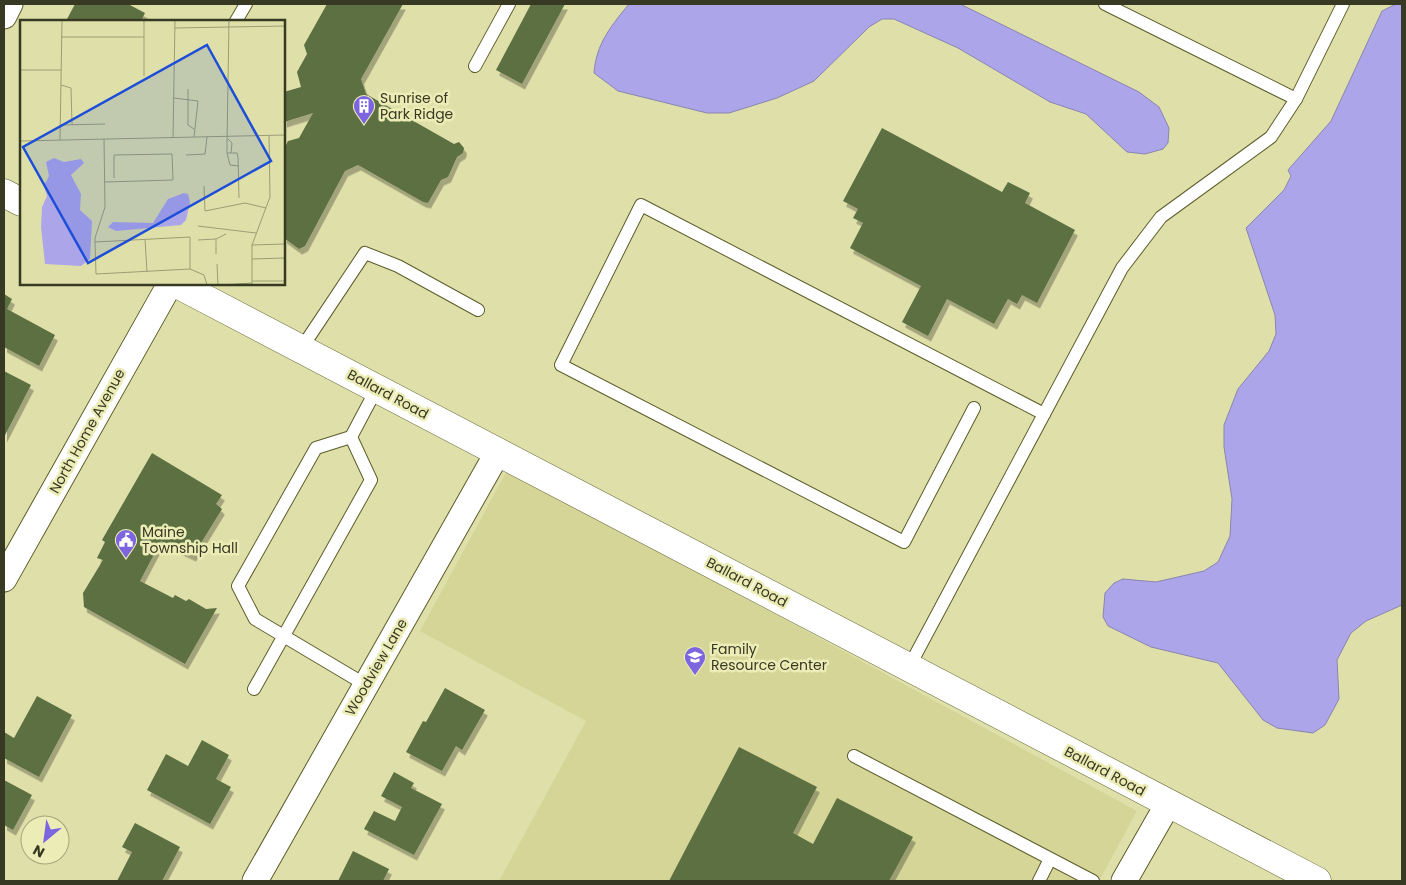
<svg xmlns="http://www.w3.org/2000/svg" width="1406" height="885" viewBox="0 0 1406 885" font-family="Poppins,sans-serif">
<defs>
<filter id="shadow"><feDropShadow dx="3" dy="5.5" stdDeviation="0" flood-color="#0004"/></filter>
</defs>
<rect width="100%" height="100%" fill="#dfe0a9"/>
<path fill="#d4d597" d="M508 469 1137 811 1099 881H499L586 721 420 631Z"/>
<g fill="#aca5e9" stroke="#8985ae">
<path d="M629 4H960L1139 92 1159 107 1169 128 1168 143 1163 149 1145 154 1127 152 1086 114 1050 102 958 48 894 19H882L869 27 814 81 777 98 729 113H707L618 91 594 73C596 44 611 26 629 4Z"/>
<path d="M1396 4H1402V605L1366 621 1351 633 1337 660 1339 699 1325 725 1313 733 1277 728 1263 720 1218 663 1151 647 1108 626 1103 617 1105 593 1114 583 1123 579 1156 582 1204 571 1218 562 1230 536 1232 499 1224 447V425L1238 389 1269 351 1276 334 1275 315 1246 228 1284 190 1291 176 1288 170 1331 121 1382 11Z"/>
</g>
<g fill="#5b6f43" filter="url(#shadow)">
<path d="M75 4H128L145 13 141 21H66Z"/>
<path d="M327 4H403L361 79 366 94 454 144 459 142 464 148 463 153 457 157 448 177 441 180 428 203 423 202 358 165 345 171 305 246 299 249 284 238V149L288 141 299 138 313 113 284 122V92L301 87 297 72 307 54 304 45Z"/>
<path d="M531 4H565L522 84 496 70Z"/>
<path d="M882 128 1002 192 1008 182 1030 193 1025 203 1075 230 1037 303 1022 295 1017 304 1008 299 994 324 947 299 928 336 902 322 921 286 850 248 863 223 853 218 858 209 843 201Z"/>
<path d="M4 294 12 299 7 309 55 335 39 366 4 347Z"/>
<path d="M4 371 31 385 4 437Z"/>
<path d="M152 453 222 495 216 504 222 509 193 556 161 541 140 581 173 598 175 595 186 601 189 599 206 609 217 608 185 664 84 607 83 593 103 560 97 558 105 542 102 540Z"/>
<path d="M445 688 485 710 462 750 456 746 442 771 406 752 423 721 426 722Z"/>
<path d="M37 696 72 715 39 777 4 758V732L14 738Z"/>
<path d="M202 740 229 755 216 779 231 787 210 824 147 790 166 754 188 766Z"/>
<path d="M739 747 817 787 793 833 813 844 837 798 913 837 889 881H669Z"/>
<path d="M394 772 414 783 411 788 442 804 414 855 364 829 374 811 395 821 402 807 381 796Z"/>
<path d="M4 780 32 795 13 830 4 825Z"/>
<path d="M135 823 180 847 162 881H117L132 852 122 847Z"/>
<path d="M353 851 389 869 383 881H338Z"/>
</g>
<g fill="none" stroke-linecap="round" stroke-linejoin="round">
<g stroke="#5d5d2b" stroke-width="14">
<g id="service">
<path d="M1105 4 1296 99"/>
<path d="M236 21 246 4"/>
<path d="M475 66 509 4"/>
<path d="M301 349 365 253 398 266 478 310"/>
<path d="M974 408 904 542 561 365 641 205 1044 414"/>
<path d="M909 667 1122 268 1161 217 1271 137 1296 99 1343 4"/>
<path d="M366 685 255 619 238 586 316 448 351 437 377 388"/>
<path d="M254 689 371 480 351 437"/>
<path d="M854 756 1093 881"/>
<path d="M1039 881 1050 859"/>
</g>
</g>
<g stroke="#5d5d2b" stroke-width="27">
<g id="minor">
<path d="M4 16 10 4"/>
<path d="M4 579 170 284"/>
<path d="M255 881 498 452"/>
<path d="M1124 881 1168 804"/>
</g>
</g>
<g stroke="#5d5d2b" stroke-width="29">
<g id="tertiary">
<path d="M4 193 21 202"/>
<path d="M177 284 1317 881"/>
</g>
</g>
<use href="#service" stroke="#fff" stroke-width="12"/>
<use href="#minor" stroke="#fff" stroke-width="25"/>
<use href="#tertiary" stroke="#fff" stroke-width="28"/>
</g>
<defs>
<g id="building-pin" transform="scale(1.125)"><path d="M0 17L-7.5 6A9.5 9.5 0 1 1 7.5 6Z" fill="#7d65e0" stroke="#ecedb6"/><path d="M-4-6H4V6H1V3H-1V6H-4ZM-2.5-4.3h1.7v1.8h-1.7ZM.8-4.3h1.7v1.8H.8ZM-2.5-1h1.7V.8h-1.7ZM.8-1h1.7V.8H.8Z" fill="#fff"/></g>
<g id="civic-pin" transform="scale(1.125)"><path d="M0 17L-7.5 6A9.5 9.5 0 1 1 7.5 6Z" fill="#7d65e0" stroke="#ecedb6"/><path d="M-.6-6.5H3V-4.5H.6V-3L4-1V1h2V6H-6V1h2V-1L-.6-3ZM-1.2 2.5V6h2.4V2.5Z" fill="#fff"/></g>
<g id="school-pin" transform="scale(1.125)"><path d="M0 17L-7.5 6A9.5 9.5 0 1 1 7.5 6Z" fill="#7d65e0" stroke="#ecedb6"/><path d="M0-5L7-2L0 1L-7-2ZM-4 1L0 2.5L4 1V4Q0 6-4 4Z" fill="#fff"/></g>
</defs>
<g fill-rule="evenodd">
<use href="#building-pin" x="364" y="106"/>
<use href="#civic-pin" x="126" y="540"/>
<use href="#school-pin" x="695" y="657"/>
</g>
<g text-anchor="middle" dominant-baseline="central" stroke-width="5" stroke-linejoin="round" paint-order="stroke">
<g font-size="14" fill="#383923" stroke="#ecedb6" text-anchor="start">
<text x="380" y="98">Sunrise of<tspan x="380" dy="16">Park Ridge</tspan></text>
<text x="142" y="532">Maine<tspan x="142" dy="16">Township Hall</tspan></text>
<text x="711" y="649">Family<tspan x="711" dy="16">Resource Center</tspan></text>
</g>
<g font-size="14" fill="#383923" stroke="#ecedb6">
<text transform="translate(388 394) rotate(28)">Ballard Road</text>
<text transform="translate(87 431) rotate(-61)">North Home Avenue</text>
<text transform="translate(747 582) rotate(28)">Ballard Road</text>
<text transform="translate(376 667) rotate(-60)">Woodview Lane</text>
<text transform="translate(1105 771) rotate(28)">Ballard Road</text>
</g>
</g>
<g transform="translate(20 20)">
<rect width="265" height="265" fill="#dfe0a9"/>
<path d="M34 138 44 142 61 139 64 143 51 155 61 174 60 190 72 201 70 239 61 246 25 244 21 207 22 187 27 176 24 166 29 156 26 142ZM164 173 168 174 170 182 166 200 161 205 96 211 88 207 93 202 133 203 148 179Z" fill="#aca5e9"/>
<path fill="none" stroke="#9c9d73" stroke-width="1" d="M124 0V56M209 0 207 124V133H217L218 137 219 178M155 8 265 6M41 17H124M0 50H41M41 65 51 68 52 104M168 69V105L174 109M154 78 178 81 174 117M41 105 85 104M153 118 155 0M208 119 212 123 211 133M40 120 42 0M0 121 265 115M207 133 210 145 219 146M166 135 185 134 187 117M85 162 153 160 152 134 94 135V158M184 166 185 191 225 183 246 188M178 206 236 213M125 219 127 252M178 220 196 219M75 222 170 217V249L76 254 75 222V218L85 187 84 119M232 225 264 224M196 234V219L206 214M232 239 265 238M197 244 198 265M170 249 184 255 187 265M232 261H265M201 265 232 263M232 265V225L250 177 249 115"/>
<path fill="#1d4ed8" fill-opacity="0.15" stroke="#1d4ed8" stroke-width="2.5" d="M187 25 251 141 68 243 3 127Z"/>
<rect width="265" height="265" fill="none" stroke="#383923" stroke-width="2.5"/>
</g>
<rect width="1406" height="885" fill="none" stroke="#383923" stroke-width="10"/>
<g transform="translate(45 840) rotate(209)"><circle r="24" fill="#ecedb6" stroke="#a4a57b"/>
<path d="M0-4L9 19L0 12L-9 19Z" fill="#7d65e0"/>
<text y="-8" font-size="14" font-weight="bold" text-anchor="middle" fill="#383923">N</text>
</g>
</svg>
